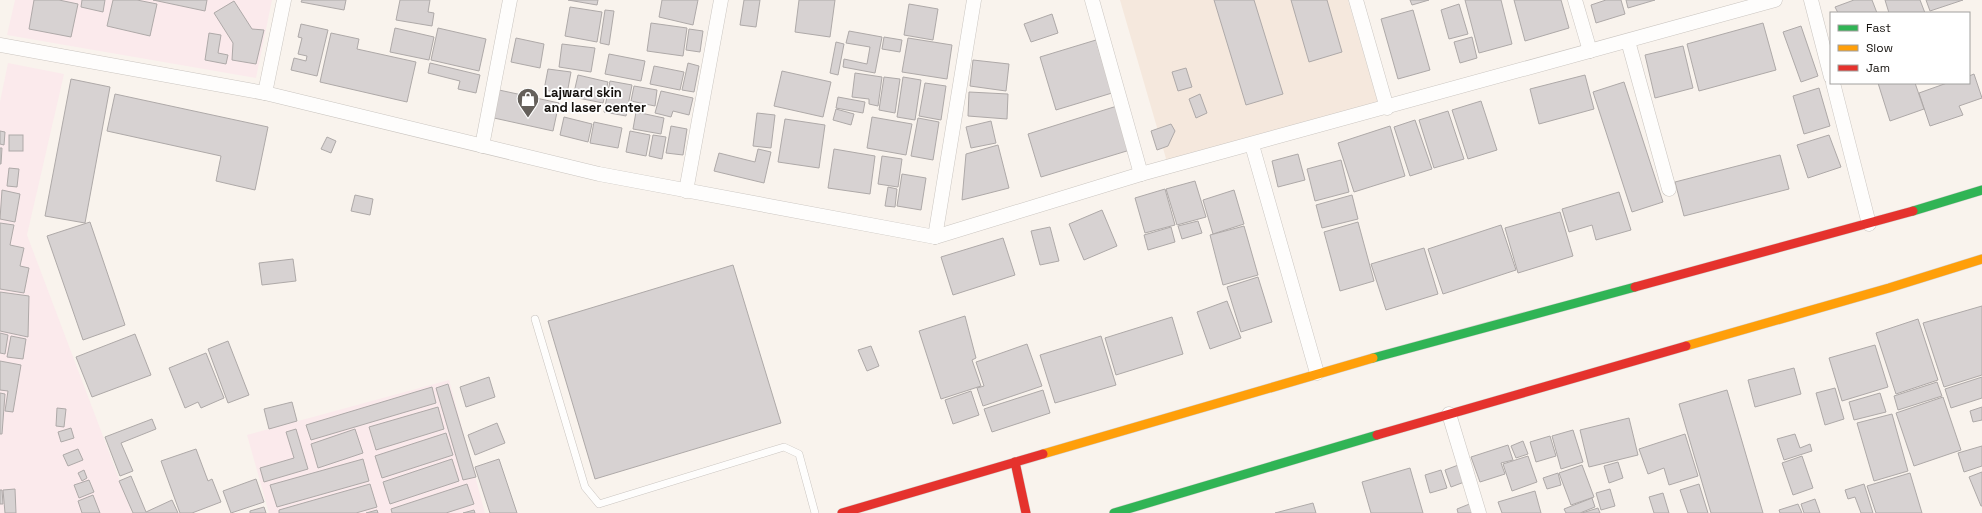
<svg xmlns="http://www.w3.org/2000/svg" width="1982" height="513" viewBox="0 0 1982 513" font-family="'Space Grotesk',sans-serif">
<rect width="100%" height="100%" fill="#f9f3ed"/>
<g fill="#fbeaec">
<path d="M15 0H272L256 78 7 35Z"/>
<path d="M8 63 64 74 27 235 132 513H0V102Z"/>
<path d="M449 380 485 513H269L247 435Z"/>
</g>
<path fill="#f5e8dd" d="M1120 0H1348L1378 102 1167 162Z"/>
<g fill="#d7d2d2" stroke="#aea9a8">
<path d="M34 0H59L78 4 71 37 29 29Z"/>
<path d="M82 0H105L103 12 81 7Z"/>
<path d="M113 0H137L157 4 150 36 107 26Z"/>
<path d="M153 0H207L205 11Z"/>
<path d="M302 0H346L344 10 301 2Z"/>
<path d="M400 0H430L428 12 434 13 432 26 396 20Z"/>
<path d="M568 0H598L597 5Z"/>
<path d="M662 0H698L693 25 659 17Z"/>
<path d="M744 0H760L756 27 740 25Z"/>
<path d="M799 0H835L830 37 795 32Z"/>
<path d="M1214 0H1254L1283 94 1246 105Z"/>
<path d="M1291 0H1327L1342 52 1309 62Z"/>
<path d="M1410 0H1429L1412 5Z"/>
<path d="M1465 0H1501L1512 44 1479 53Z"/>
<path d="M1514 0H1561L1569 28 1525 41Z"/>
<path d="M1606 0H1621L1625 14 1596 23 1591 5Z"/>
<path d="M1626 0H1655L1628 8Z"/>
<path d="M1854 0H1872L1877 13H1838L1835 7Z"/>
<path d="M1885 0H1920L1925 13H1889Z"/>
<path d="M1926 0H1963L1930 11Z"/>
<path d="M234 1 252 29 264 30 256 64 232 60 233 43 214 13Z"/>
<path d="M909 4 938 9 933 40 904 35Z"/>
<path d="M1459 4 1468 34 1449 39 1441 10Z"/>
<path d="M570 7 602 12 597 42 565 36Z"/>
<path d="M605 10 614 11 609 45 600 43Z"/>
<path d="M1413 10 1430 70 1398 79 1381 19Z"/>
<path d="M1052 14 1058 33 1031 42 1024 24Z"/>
<path d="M651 23 687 28 683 56 647 51Z"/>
<path d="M1763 23 1776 70 1699 91 1687 44Z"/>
<path d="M301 24 328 30 317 76 291 70 294 58 306 61 307 56 298 54 302 38 298 37Z"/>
<path d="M1801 26 1818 76 1801 82 1783 32Z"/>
<path d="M395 28 434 37 429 60 390 52Z"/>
<path d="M438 28 486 39 479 71 431 60Z"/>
<path d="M689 29 703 31 700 52 686 50Z"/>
<path d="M849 31 882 37 875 73 843 67 844 59 867 64 870 47 846 43Z"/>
<path d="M209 33 221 35 218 53 228 55 226 64 205 60Z"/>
<path d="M331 33 359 39 357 49 416 62 407 102 320 82Z"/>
<path d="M884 37 902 40 900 52 882 49Z"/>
<path d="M1472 37 1477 58 1460 63 1454 42Z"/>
<path d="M516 38 544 44 540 68 511 62Z"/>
<path d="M908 38 952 45 947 79 902 72Z"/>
<path d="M1096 40 1112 93 1056 110 1040 57Z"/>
<path d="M836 42 844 44 838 75 830 73Z"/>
<path d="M562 44 595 48 591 72 559 67Z"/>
<path d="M1683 46 1693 88 1655 98 1645 55Z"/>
<path d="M609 54 645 61 641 81 605 74Z"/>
<path d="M973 60 1009 64 1006 91 970 86Z"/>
<path d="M430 63 480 75 476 93 458 89 460 81 428 73Z"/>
<path d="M688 63 699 66 694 92 682 90Z"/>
<path d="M654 66 684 72 680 90 650 84Z"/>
<path d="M1186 68 1192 87 1178 91 1172 72Z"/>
<path d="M548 69 571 72 567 94 544 90Z"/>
<path d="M782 71 831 82 823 117 774 106Z"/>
<path d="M855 73 882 77 878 106 869 104V99L852 97Z"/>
<path d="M1974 74 1982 98 1959 106 1963 115 1930 126 1919 93 1947 83H1969V76Z"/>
<path d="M578 75 608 82 603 103 573 97Z"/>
<path d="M1585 75 1594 109 1539 124 1530 89Z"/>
<path d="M884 77 900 79 895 113 879 110Z"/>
<path d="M903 77 921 80 915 120 897 117Z"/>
<path d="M71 79 110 87 85 223 45 216Z"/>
<path d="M610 81 632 85 626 116 604 112Z"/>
<path d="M1624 82 1663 202 1632 212 1593 92Z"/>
<path d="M925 83 946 86 941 120 919 116Z"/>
<path d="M1878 83H1915L1924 109 1890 121Z"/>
<path d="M634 86 657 90 655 106 631 101Z"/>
<path d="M1819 88 1830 126 1804 134 1793 96Z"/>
<path d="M499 90 559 103 553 131 494 118Z"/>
<path d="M661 91 693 98 689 115 673 111 671 117 655 113Z"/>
<path d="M969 92 1008 94 1007 119 968 116Z"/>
<path d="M115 94 268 127 255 190 216 181 221 156 107 131Z"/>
<path d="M1200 94 1207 113 1196 118 1189 99Z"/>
<path d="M838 97 865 102 863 113 836 108Z"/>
<path d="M1481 101 1497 150 1468 159 1452 110Z"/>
<path d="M1117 106 1130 150 1041 177 1028 134Z"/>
<path d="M836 109 854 114 851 125 833 120Z"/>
<path d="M1448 111 1464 159 1434 168 1419 120Z"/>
<path d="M636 112 664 118 661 134 633 129Z"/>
<path d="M757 113 775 115 771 148 753 146Z"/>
<path d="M564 117 592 124 588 142 560 135Z"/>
<path d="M872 117 912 124 906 155 867 148Z"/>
<path d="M918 118 939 122 933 160 911 156Z"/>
<path d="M785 119 825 125 819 168 778 162Z"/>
<path d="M1415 120 1432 169 1410 176 1394 127Z"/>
<path d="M991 121 996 143 971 148 966 127Z"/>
<path d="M594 122 622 128 618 148 590 143Z"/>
<path d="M1171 124 1175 131 1168 146 1157 150 1151 131Z"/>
<path d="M671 126 687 129 683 155 666 153Z"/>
<path d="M1390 126 1405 176 1354 192 1338 143Z"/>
<path d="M0 131 5 132 4 145 0 144Z"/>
<path d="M630 131 650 135 646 156 626 152Z"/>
<rect x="9" y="135" width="14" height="16"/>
<path d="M653 135 666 137 662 159 649 156Z"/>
<path d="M1829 135 1841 167 1808 178 1797 145Z"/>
<path d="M327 137 336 141 331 153 321 149Z"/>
<path d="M998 145 1009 188 962 200 966 154Z"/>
<path d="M0 148H2L1 164H0Z"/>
<path d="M758 149 771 152 764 183 714 171 719 153 755 162Z"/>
<path d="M834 149 875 156 870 194 828 188Z"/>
<path d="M1298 154 1305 180 1278 187 1272 161Z"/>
<path d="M1780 155 1789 189 1684 216 1675 182Z"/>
<path d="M882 156 902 159 898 187 878 184Z"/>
<path d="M1341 160 1349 192 1315 201 1307 169Z"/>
<path d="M9 168 19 169 17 187 7 186Z"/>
<path d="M902 174 926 178 921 210 897 206Z"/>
<path d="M1195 181 1206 217 1177 225 1166 189Z"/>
<path d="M888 187 897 189 895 207 885 206Z"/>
<path d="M1165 189 1175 225 1145 233 1135 198Z"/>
<path d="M2 190 20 194 15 222 0 219Z"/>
<path d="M1234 190 1244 224 1213 234 1203 200Z"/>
<path d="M1619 192 1631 230 1596 240 1592 225 1569 232 1562 209Z"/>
<path d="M355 195 373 199 370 215 351 211Z"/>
<path d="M1352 195 1358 219 1322 228 1316 205Z"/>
<path d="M1102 210 1117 246 1084 260 1069 224Z"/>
<path d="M1560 212 1573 256 1518 273 1505 228Z"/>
<path d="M1198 221 1202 233 1182 239 1178 226Z"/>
<path d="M90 222 125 325 83 340 47 236Z"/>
<path d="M1358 222 1374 281 1340 291 1324 232Z"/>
<path d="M0 223 14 225 10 245 24 248 20 266 29 268 24 293 0 289Z"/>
<path d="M1501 225 1516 270 1443 294 1428 249Z"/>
<path d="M1244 226 1258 275 1223 285 1210 235Z"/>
<path d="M1050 227 1059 261 1040 265 1031 231Z"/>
<path d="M1171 227 1175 242 1148 250 1144 235Z"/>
<path d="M1003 238 1015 275 953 295 941 257Z"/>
<path d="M1424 248 1438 294 1386 310 1371 264Z"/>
<path d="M293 259 296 281 262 285 259 263Z"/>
<path d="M733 265 781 423 595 479 548 321Z"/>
<path d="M1258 277 1272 322 1241 332 1227 287Z"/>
<path d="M0 292 29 296 28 337 0 331Z"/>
<path d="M1227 301 1241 338 1210 349 1197 312Z"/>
<path d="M1982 306V375L1944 387 1923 323Z"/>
<path d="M965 316 976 358 972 360 981 386 941 399 919 331Z"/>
<path d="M1172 317 1183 354 1116 375 1105 338Z"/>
<path d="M1918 319 1938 380 1896 394 1876 333Z"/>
<path d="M0 333 8 335 5 354 0 353Z"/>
<path d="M135 334 151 375 92 397 76 357Z"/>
<path d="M11 336 26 339 23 359 7 357Z"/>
<path d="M1101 336 1116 385 1055 403 1040 355Z"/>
<path d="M228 341 249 395 228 403 208 349Z"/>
<path d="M1027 344 1042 386 983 406 977 388 984 386 976 362Z"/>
<path d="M1875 345 1888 387 1842 401 1829 358Z"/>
<path d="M871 346 879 366 867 371 858 350Z"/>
<path d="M206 353 224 398 201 408 198 402 185 408 169 368Z"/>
<path d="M0 361 21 365 13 412 5 411 8 391 0 390Z"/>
<path d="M1794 368 1801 394 1755 407 1748 380Z"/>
<path d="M489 377 495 397 466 407 460 387Z"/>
<path d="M1982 377V398L1951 408 1945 389Z"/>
<path d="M1937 382 1942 396 1898 410 1894 396Z"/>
<path d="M448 384 476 477 463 480 436 388Z"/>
<path d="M432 387 436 403 311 440 306 425Z"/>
<path d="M1835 388 1844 419 1825 425 1816 393Z"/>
<path d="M1043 390 1050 413 992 432 984 409Z"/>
<path d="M1727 390 1763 513H1711L1679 404Z"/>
<path d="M971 391 979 415 953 424 945 400Z"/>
<path d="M0 393 5 394 2 434H0Z"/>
<path d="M1880 393 1886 412 1854 420 1849 402Z"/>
<path d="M1943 397 1961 450 1914 466 1896 413Z"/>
<path d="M292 402 297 421 269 429 264 409Z"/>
<path d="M438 407 444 429 376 450 369 427Z"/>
<path d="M1982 407V420L1973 422 1970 411Z"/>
<path d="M57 408 66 409 64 427 56 426Z"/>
<path d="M1892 414 1908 471 1874 481 1857 423Z"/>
<path d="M1629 418 1638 455 1589 467 1580 430Z"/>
<path d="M152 419 156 429 121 443 133 471 120 476 105 437Z"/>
<path d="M497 423 505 443 475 455 468 435Z"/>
<path d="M71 428 74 438 61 442 58 432Z"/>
<path d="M296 429 308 469 264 482 260 468 294 458 286 432Z"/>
<path d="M355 429 363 453 318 468 311 444Z"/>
<path d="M1573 430 1583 462 1561 469 1552 436Z"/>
<path d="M446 433 453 455 382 478 375 456Z"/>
<path d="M1685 434 1698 476 1669 485 1664 468 1648 474 1639 449Z"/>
<path d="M1795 434 1800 448 1810 444 1812 451 1784 460 1777 439Z"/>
<path d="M1550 436 1556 456 1536 462 1530 442Z"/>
<path d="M1523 441 1528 454 1516 458 1511 446Z"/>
<path d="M1508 445 1513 460 1501 463 1505 474 1480 482 1471 457Z"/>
<path d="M1982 446V466L1964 472 1958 453Z"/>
<path d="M78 449 83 460 68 466 63 455Z"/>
<path d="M196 449 208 481 212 479 221 502 192 513H180L161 461Z"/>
<path d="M1528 456 1537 482 1512 491 1503 464Z"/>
<path d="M1802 456 1813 488 1793 495 1782 463Z"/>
<path d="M363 459 369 481 277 507 270 485Z"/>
<path d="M452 459 459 481 390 504 383 482Z"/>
<path d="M499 459 517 513H490L475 467Z"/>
<path d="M1618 462 1623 478 1609 483 1604 466Z"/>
<path d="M1461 464 1467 481 1451 487 1445 470Z"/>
<path d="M1582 465 1594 497 1571 505 1559 473Z"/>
<path d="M1410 468 1423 513H1371L1362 482Z"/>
<path d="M84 470 87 478 82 481 78 473Z"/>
<path d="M1441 470 1447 488 1430 493 1425 475Z"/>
<path d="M1982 472V506H1981L1969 477Z"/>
<path d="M1558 473 1561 485 1547 489 1543 478Z"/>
<path d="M1910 473 1922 513H1876L1867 486Z"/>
<path d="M131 476 146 512 172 500 178 513H133L119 481Z"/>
<path d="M256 479 264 502 231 513 223 491Z"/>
<path d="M89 480 94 492 79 498 74 485Z"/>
<path d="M370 484 377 507 356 513H279V510Z"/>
<path d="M467 484 474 504 446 513H392L391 509Z"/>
<path d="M1699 484 1708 513H1688L1680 490Z"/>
<path d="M1864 484 1873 513H1861L1855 497 1848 499 1845 490Z"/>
<path d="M15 489 16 513H5L3 490Z"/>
<path d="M1610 489 1615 506 1601 510 1596 493Z"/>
<path d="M0 490H2L3 504H0Z"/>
<path d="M1535 491 1541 513H1502L1498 502Z"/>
<path d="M1663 493 1669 513H1654L1649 497Z"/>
<path d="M93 495 100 513H82L78 501Z"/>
<path d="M1592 498 1595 507 1580 513H1566L1564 509Z"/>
<path d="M1815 499 1820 513H1804L1801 504Z"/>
<path d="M1313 503 1316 513H1275Z"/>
<path d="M1472 503 1476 513H1458L1457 509Z"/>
<path d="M1798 504 1802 513H1780L1779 510Z"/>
<path d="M264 507 266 513H250V511Z"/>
<path d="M1598 508 1600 513H1582Z"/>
<path d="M377 510 378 513H366Z"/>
<path d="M474 510 475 513H463Z"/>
</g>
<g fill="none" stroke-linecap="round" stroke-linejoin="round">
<g stroke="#cac5c0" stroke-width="8">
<path id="lane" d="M535 319 585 487 599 504 784 447 799 454 815 513"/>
</g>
<g stroke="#cac5c0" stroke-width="15">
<g id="street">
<path d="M1092 0 1141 174"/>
<path d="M1356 0 1387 108"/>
<path d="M1575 0 1590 51"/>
<path d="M1811 0 1831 77"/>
<path d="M1628 41 1669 189"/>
<path d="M0 45 265 93 599 174 935 237 1141 174 1775 0"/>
<path d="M1833 83 1869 224"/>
<path d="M265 93 284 0"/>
<path d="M1252 145 1317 373"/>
<path d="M482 146 510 0"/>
<path d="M686 191 721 0"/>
<path d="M935 237 974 0"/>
<path d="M1449 414 1479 513"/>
</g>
</g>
<g stroke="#d2d0cd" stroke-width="10">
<g id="fast">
<path d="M1913 211 1982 190"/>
<path d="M1373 358 1635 287"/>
<path d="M1114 513 1377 435"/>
</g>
</g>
<g stroke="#d2d0cd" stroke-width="10">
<g id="slow">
<path d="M1686 346 1889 288 1982 259"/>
<path d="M1043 454 1373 358"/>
</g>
</g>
<g stroke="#d2d0cd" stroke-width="10">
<g id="jam">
<path d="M1635 287 1913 211"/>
<path d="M1377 435 1686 346"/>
<path d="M1015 462 1026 513"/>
<path d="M842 513 1043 454"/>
</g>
</g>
<use href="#lane" stroke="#fefdfc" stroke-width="7"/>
<use href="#street" stroke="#fefdfc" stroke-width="14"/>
<use href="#fast" stroke="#30b455" stroke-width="9"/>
<use href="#slow" stroke="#ff9f0a" stroke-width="9"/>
<use href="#jam" stroke="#e5322d" stroke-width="9"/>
</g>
<defs>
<g id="shop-pin" transform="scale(1.15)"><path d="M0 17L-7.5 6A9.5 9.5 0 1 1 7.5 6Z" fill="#65605b" stroke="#fff"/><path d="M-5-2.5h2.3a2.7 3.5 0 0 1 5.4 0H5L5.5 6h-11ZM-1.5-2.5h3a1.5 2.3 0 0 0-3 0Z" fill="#fff"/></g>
</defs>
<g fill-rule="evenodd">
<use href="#shop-pin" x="528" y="99"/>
</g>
<g text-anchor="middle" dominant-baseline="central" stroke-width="3.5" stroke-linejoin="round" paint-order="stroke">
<g font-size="13" font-weight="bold" fill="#15110d" stroke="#fff" text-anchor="start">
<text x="544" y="92">Lajward skin<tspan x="544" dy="15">and laser center</tspan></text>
</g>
</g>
<rect x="1830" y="12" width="140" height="72" fill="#ffffff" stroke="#a1a09e"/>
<rect x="1838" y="25" width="20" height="6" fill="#30b455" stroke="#a1a09e"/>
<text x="1866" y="32" font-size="12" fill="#15110d">Fast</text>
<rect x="1838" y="45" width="20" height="6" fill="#ff9f0a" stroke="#a1a09e"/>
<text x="1866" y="52" font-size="12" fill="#15110d">Slow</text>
<rect x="1838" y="65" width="20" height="6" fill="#e5322d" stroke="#a1a09e"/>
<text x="1866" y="72" font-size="12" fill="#15110d">Jam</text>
</svg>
